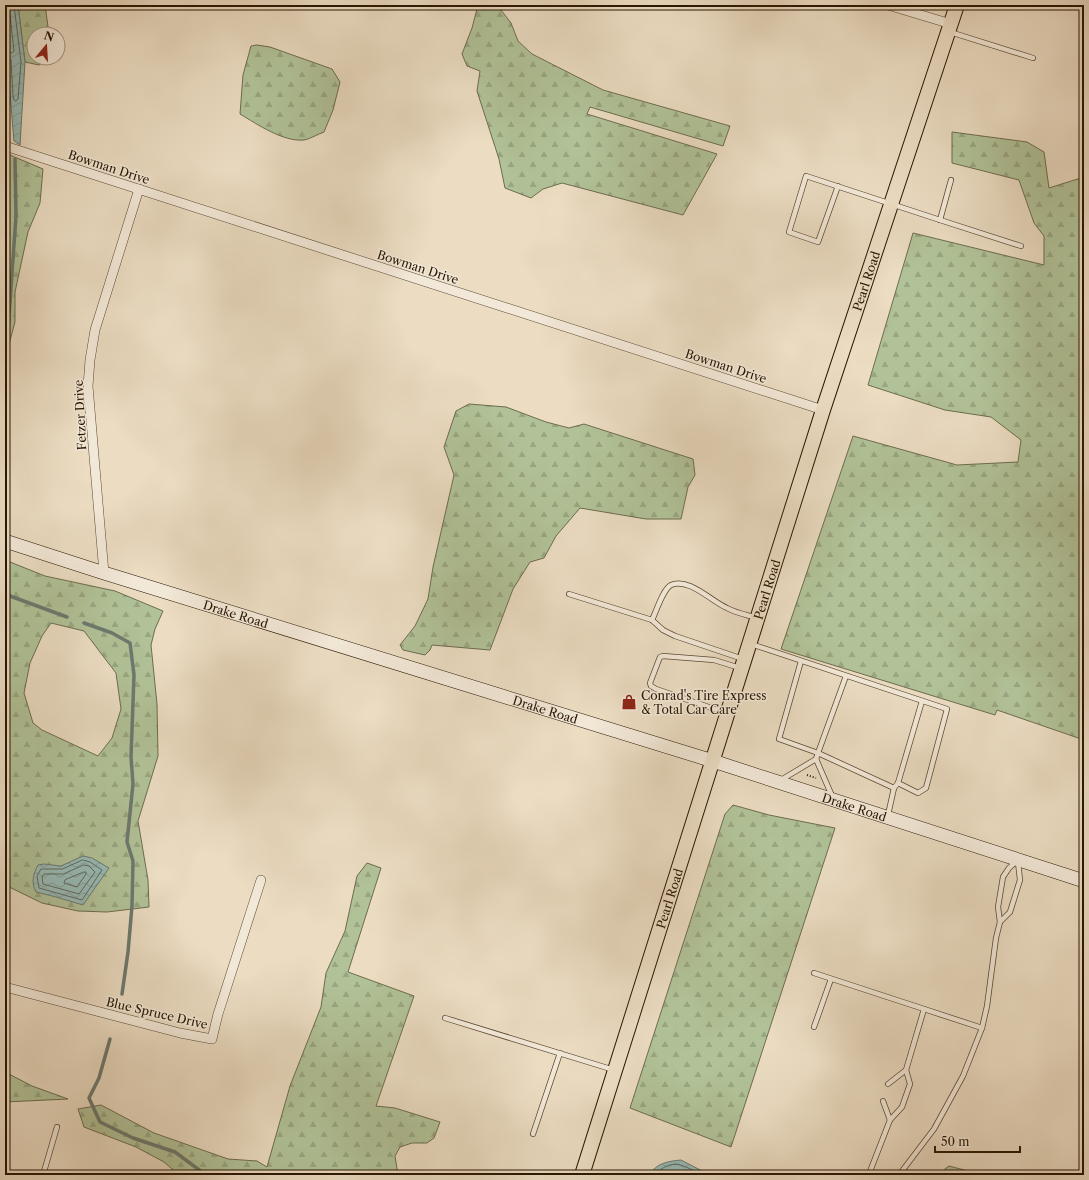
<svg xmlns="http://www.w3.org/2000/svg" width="1089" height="1180" viewBox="0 0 1089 1180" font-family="'Libre Caslon Text',serif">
<defs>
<pattern id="forest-firs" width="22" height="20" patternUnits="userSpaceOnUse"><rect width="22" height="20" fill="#b1c298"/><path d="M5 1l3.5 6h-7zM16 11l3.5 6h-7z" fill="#98a681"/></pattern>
<pattern id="wetland-marsh" width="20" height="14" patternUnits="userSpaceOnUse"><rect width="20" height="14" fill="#b1c298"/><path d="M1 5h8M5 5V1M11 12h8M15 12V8" fill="none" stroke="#98a681"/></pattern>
<pattern id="water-waves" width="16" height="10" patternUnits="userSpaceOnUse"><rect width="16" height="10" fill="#98bbb7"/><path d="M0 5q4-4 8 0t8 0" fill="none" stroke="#83a09c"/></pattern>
</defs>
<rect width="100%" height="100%" fill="#ebdcc2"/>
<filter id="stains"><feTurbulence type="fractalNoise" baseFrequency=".005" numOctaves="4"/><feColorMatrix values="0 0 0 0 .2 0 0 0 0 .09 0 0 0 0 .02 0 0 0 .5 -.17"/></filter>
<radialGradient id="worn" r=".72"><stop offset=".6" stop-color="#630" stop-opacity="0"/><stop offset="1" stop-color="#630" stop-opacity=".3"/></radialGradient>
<g fill="url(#forest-firs)" stroke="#6d6c4e" fill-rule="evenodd">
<path d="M18 5H45L49 34H34V58H48L39 65 25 62Z"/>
<path d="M478 5H489L501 10 511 23 518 41 532 54 603 90 730 126 723 146 590 107 587 114 717 154 683 215 562 183 543 189 531 198 505 188 499 159 477 91 480 71 467 66 462 54 472 28Z"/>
<path d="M257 45 270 47 332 69 340 82 333 110 324 132C318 134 310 139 304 140 283 142 257 124 240 114L243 75 251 46Z"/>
<path d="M952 132 1027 142 1044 152 1049 188 1084 177V740L997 710 995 715 781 649 853 436 957 465 1018 462 1021 440 991 417 945 410 868 385 913 233 1044 265V236L1034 223 1019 180 952 163Z"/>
<path d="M5 153 43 169 40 203 28 232 15 292V322L5 359Z"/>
<path d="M469 404 506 407 546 422 569 428 584 424 693 459 695 475 688 487 681 519H646L580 508 556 536 544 558 530 562 513 589 490 650 432 645 430 650 425 655 403 650 400 645 415 626 428 599 433 567 454 475 444 447 456 411Z"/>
<path d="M5 560 45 576 115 591 163 611 155 629 151 645 157 704 158 756 138 821 148 880 149 907 107 912 78 911 42 903 5 885ZM51 623 84 631 116 673 121 709 112 738 98 756 42 730 33 723 24 693 30 663 42 636Z"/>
<path d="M733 805 769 815 835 828 731 1147 630 1108 725 814Z"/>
<path d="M367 863 381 868 348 972 414 996 376 1106 395 1108 440 1122 434 1138 427 1143H412L400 1147 395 1156 398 1175H179L164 1162 136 1147 84 1127 78 1109 101 1105 154 1133 228 1159 257 1161 267 1167 290 1086 321 1007 326 973 345 931 357 876Z"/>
<path d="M5 1072 32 1086 68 1099 5 1102Z"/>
</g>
<path fill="url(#wetland-marsh)" stroke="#6d6c4e" d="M949 1166 983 1175H937Z"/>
<g fill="url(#water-waves)" stroke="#6c796f">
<path d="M5 5H18L25 62 20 145 14 141 5 35Z"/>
<path d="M83 856 92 858 109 868 83 905 56 897 36 892C31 883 33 874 38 865L44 864 61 866Z"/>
<path d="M681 1160 710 1175H650C655 1163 670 1161 681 1160Z"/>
</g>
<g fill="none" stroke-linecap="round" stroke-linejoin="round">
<g stroke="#60685d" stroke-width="1">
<path d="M5 51 12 53 14 51 9 5"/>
<path d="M5 56 9 57 11 60 13 96 14 100 16 101 18 99 21 62 14 5"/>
<path d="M83 860 90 862 102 870 82 900 39 888 37 876 41 869H62Z"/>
<path d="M84 865 89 866 95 872 79 894 43 884 42 877 44 874H63Z"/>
<path d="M84 872H86V874L77 887 64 883 65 880Z"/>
<path d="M654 1175C673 1157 682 1165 702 1175"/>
</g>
<g stroke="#6c796f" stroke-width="3.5">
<path d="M5 338 8 331 16 216 15 159"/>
<path d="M5 591 10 596 67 617"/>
<path d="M84 623 112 633 130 643 134 675 131 757 133 784 127 842 133 861 132 906 128 952 122 994"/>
<path d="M110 1039 99 1078 89 1098 100 1122 133 1138 175 1152 206 1175"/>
</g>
<g stroke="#5a4833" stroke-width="6">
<g id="lane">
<path d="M950 32 1033 58"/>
<path d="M838 186 818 242 789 232 806 176 940 220 1021 246"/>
<path d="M940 220 951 180"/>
<path d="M569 594 652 620 663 630 675 636 743 659"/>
<path d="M652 620C656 612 663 589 671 585 689 577 712 602 727 608 736 613 747 615 757 618"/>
<path d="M751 644 947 709 926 788 918 793 898 783 894 788 888 815"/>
<path d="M801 661 779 739 818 753 846 676"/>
<path d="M726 713 656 689 651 686 650 683 660 657 663 656 714 660 740 668"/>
<path d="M816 759 832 796"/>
<path d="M781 780 816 759 818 753 894 788"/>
<path d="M898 783 922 701"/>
<path d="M1000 922 1010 912 1020 880 1018 862"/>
<path d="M814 973 924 1009"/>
<path d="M445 1018 614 1070"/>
<path d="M814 1027 831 979"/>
<path d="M888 1084 906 1070"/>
<path d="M883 1101 890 1120"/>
<path d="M533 1134 560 1053"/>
<path d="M43 1175 57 1127"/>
<path d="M870 1175 869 1174 890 1120 902 1107 910 1084 906 1070 924 1009 982 1028"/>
<path d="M899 1175 934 1129 963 1076 982 1028 987 1006 996 938 1000 922 998 907 1003 877 1009 868 1017 861"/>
</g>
</g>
<g stroke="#5a4833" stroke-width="10">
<g id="street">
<path d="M888 5 951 24"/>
<path d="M5 146 823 410"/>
<path d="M104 573 88 386 90 360 95 330 139 189"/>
<path d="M5 987 180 1033 212 1039 218 1014 261 880"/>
</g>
</g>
<g stroke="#291603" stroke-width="14">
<g id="secondary">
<path id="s1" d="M5 541 104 573 713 761 1084 881"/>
</g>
</g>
<g stroke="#291603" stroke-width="16">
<g id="primary">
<path id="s2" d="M582 1175 823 410 957 5"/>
</g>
</g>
<path stroke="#291603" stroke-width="2" stroke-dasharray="1 2" stroke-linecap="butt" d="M807 775 816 778"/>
<use href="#lane" stroke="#f2e8d7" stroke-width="4.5"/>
<use href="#street" stroke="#f2e8d7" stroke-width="9"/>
<use href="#secondary" stroke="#f2e8d7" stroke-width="13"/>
<use href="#primary" stroke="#ebdcc2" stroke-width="14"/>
</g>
<defs>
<g id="shop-bare" transform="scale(1.2)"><path d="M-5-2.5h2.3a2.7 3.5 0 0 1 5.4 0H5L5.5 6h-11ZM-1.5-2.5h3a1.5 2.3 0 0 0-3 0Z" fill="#8f2418" stroke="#f2e8d7" stroke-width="2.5" paint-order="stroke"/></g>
</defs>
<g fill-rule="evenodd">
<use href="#shop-bare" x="629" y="702"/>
</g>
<g text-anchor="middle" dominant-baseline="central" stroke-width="3" stroke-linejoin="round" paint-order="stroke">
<g font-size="12" fill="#291603" stroke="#f2e8d7">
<text transform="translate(109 167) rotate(18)">Bowman Drive</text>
<text transform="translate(418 267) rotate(18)">Bowman Drive</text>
<text stroke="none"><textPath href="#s2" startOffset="938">Pearl Road</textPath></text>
<text transform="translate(726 366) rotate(18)">Bowman Drive</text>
<text transform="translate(80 415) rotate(-93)">Fetzer Drive</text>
<text stroke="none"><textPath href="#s2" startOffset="614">Pearl Road</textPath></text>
<text stroke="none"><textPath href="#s1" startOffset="242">Drake Road</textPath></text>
<text stroke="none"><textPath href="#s1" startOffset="566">Drake Road</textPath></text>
<text stroke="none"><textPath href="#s1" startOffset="890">Drake Road</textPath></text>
<text stroke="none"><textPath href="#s2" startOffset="290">Pearl Road</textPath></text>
<text transform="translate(157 1013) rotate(13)">Blue Spruce Drive</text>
</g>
<g font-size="12" fill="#291603" stroke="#f2e8d7" text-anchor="start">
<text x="641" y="695">Conrad's Tire Express<tspan x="641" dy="14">&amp; Total Car Care</tspan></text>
</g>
</g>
<rect width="1089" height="1180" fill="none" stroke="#ebdcc2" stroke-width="20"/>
<rect x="6" y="6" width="1077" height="1168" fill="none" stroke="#291603" stroke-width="2"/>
<rect x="10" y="10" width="1069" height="1160" fill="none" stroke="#291603"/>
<g transform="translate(46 46) rotate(18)"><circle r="19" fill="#f2e8d7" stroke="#a29482"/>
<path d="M0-3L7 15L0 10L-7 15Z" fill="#8f2418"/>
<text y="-6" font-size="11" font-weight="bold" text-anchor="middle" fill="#291603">N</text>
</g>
<path d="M935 1146v6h85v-6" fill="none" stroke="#291603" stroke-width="2"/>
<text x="941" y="1146" font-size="12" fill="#291603" stroke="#f2e8d7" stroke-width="3" paint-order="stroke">50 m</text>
<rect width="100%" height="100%" filter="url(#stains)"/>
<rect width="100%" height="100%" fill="url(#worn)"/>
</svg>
